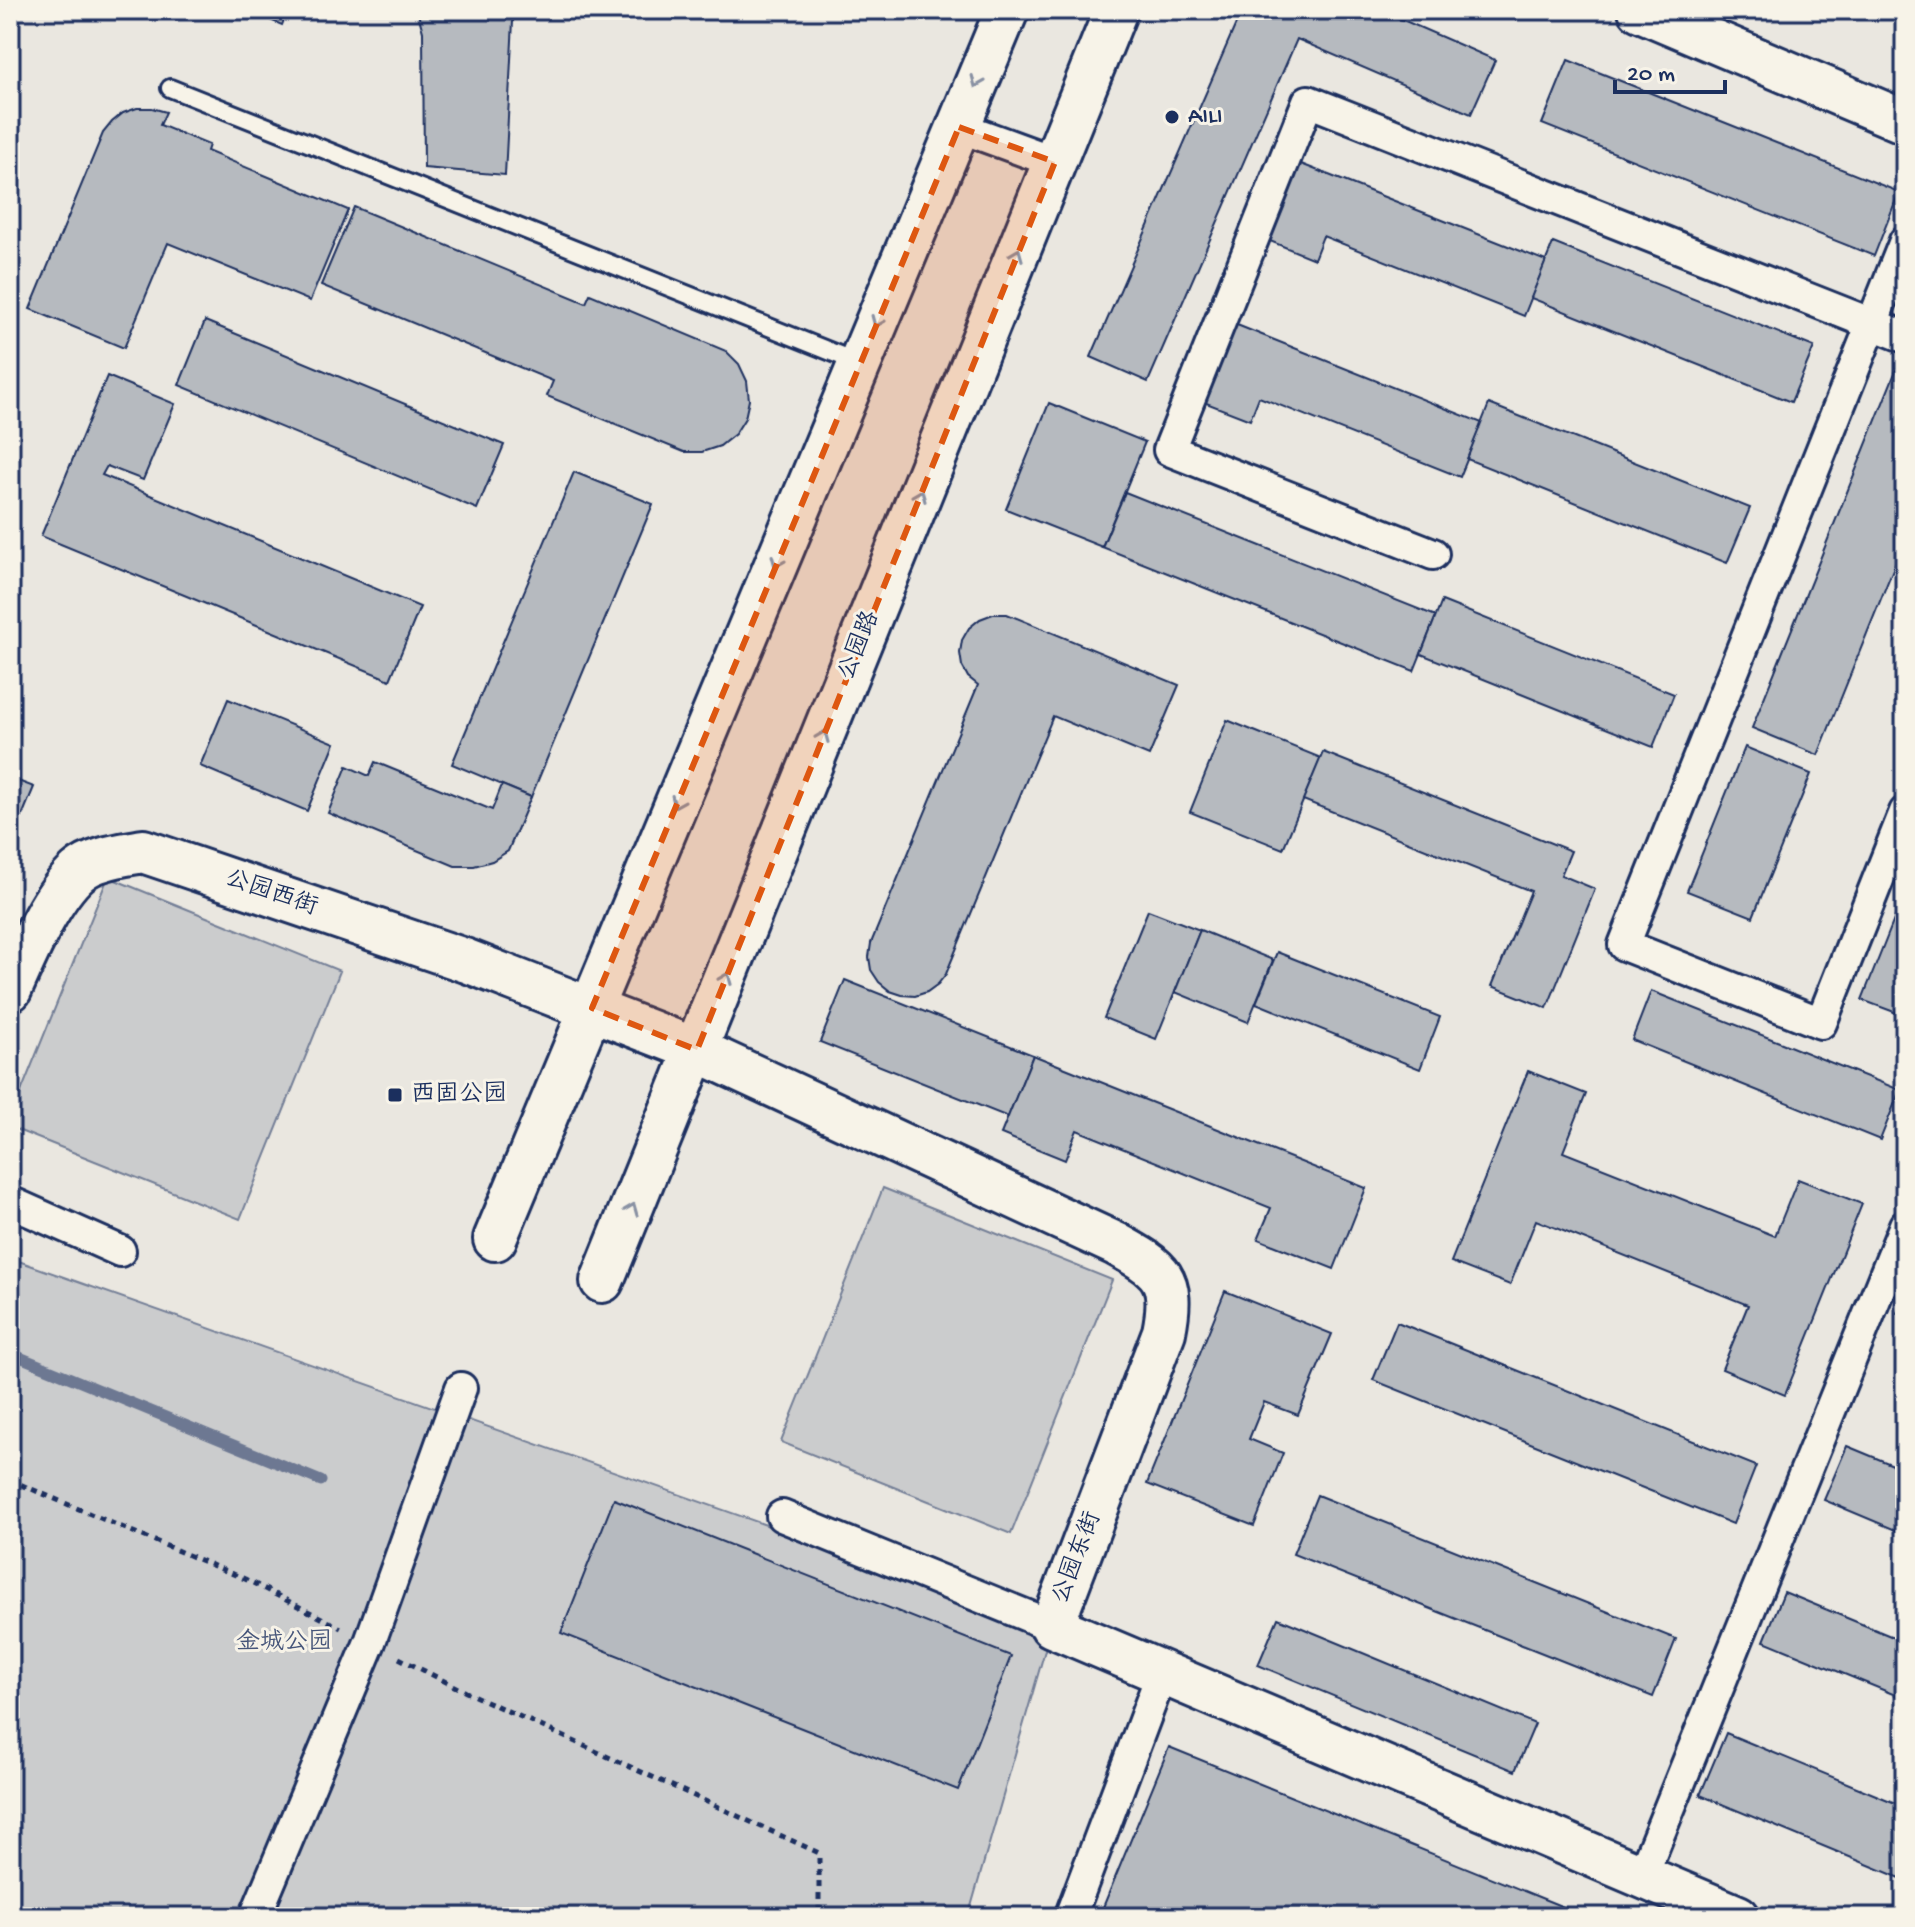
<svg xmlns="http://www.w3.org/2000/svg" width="1915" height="1927" viewBox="0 0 1915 1927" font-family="'Gochi Hand','LXGW WenKai TC',sans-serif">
<rect width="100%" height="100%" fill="#eae7e0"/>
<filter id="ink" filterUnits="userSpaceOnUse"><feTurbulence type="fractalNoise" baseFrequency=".0125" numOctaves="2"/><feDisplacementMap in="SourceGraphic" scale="16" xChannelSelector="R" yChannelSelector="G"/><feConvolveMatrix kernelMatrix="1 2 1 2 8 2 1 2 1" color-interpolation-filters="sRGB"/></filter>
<g filter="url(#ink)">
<g fill="#cbcccd" stroke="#737e96" stroke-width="2">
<path d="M108 877 340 971 240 1219 10 1127V1119Z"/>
<path d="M883 1188 1112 1280 1011 1534 781 1442Z"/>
<path d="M10 1258 1052 1626 968 1917H10Z"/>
</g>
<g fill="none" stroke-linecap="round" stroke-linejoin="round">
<path stroke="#6d7892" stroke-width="11" d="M10 1353 321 1481"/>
</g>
<g fill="#b6babf" stroke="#1b2f5e" stroke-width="2">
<path d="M10 10H21L10 36Z"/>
<path d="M246 10H288L282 25Z"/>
<path d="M417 10H511L513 21 505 175 424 168 423 32Z"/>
<path d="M1242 10H1288L1299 15 1301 10H1380L1495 60 1471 114 1297 39 1148 382 1091 357Z"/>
<path d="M1568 60 1899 192 1874 256 1542 124Z"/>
<path d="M137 108H152L166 112 160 125 209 145 207 151 348 210 310 301 168 243 124 348 30 309 103 133 112 122 123 113Z"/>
<path d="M1296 162 1546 261 1524 316 1323 236 1314 259 1265 239Z"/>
<path d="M354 207 586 303 590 294 726 351 739 364 747 381 749 400 745 418 735 434 720 446 702 452H684L547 396 553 381 321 285Z"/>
<path d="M1553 243 1814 347 1791 402 1531 298Z"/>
<path d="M205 321 504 445 477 509 179 385Z"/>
<path d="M1232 323 1482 423 1460 477 1259 397 1250 420 1201 401Z"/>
<path d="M1901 358 1905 359V539L1818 755 1752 728Z"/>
<path d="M107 376 175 404 143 480 107 466 102 475 420 607 390 680 41 536Z"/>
<path d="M1049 403 1145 442 1102 547 1006 509Z"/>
<path d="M1489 404 1750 508 1727 563 1467 459Z"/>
<path d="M574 472 653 504 531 797 452 764Z"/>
<path d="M1125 492 1436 616 1414 671 1102 547Z"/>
<path d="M1442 601 1674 694 1653 747 1421 654Z"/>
<path d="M993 614H1007L1179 685 1149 756 1053 716 946 974 938 984 927 992 915 996 902 995 890 991 879 982 871 970 869 957 871 943 978 685 968 677 962 666 960 653 962 640 969 628 980 619Z"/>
<path d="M228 699 335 743 307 811 200 766Z"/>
<path d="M1227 720 1321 758 1283 849 1190 812Z"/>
<path d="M1745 747 1811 774 1753 917 1687 891Z"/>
<path d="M1323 752 1571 851 1561 875 1595 889 1547 1008 1492 986 1531 891 1303 800Z"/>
<path d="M375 762 492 810 502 785 531 797 508 851 492 861 474 866H455L328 813 347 766 369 776Z"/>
<path d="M10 778 34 787 10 845Z"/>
<path d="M1905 892V1016L1862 1000Z"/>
<path d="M1148 910 1200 930 1156 1039 1104 1018Z"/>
<path d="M1200 930 1273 960 1248 1022 1175 992Z"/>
<path d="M1277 952 1440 1017 1420 1069 1256 1003Z"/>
<path d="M845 980 1033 1055 1008 1117 820 1042Z"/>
<path d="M1651 991 1900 1090 1880 1140 1632 1040Z"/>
<path d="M1033 1055 1366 1188 1334 1269 1258 1239 1271 1208 1077 1130 1065 1160 1001 1134Z"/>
<path d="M1528 1071 1586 1094 1563 1152 1775 1236 1798 1179 1862 1204 1785 1395 1722 1369 1748 1305 1536 1220 1510 1285 1451 1262Z"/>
<path d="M1225 1291 1332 1334 1298 1415 1264 1402 1249 1439 1283 1453 1254 1526 1147 1484Z"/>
<path d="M1905 1295V1317L1897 1313Z"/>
<path d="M1397 1322 1756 1466 1733 1524 1373 1380Z"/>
<path d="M1847 1446 1905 1470V1534L1824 1500Z"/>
<path d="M1317 1495 1676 1639 1653 1697 1293 1554Z"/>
<path d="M614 1499 1011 1656 958 1790 561 1633Z"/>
<path d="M1784 1592 1905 1642V1699L1764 1641Z"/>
<path d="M1278 1618 1535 1724 1515 1771 1258 1665Z"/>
<path d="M1726 1733 1905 1807V1880L1700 1795Z"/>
<path d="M1169 1747 1588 1917H1099Z"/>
</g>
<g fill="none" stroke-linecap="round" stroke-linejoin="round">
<g stroke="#1b2f5e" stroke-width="22">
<path id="lane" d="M170 88 859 363"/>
</g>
<g stroke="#1b2f5e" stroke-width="36">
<g id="street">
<path d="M959 127 1055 162"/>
<path d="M1905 241 1624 945 1821 1023 1905 812"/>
<path d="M1433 554 1169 450 1308 101 1905 337"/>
<path d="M10 1202 120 1251"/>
<path d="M782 1516 1052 1626"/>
<path d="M1642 1876 1905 1225"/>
<path d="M255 1917 370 1642 461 1388"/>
<path d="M1070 1917 1162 1673"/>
</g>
</g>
<g stroke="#1b2f5e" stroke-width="48">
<g id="secondary">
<path d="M1640 10 1905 122"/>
<path d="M10 990C26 955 49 898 78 872 94 858 123 855 143 851L467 961 697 1050 1116 1244C1161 1269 1175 1277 1164 1332L1052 1626 1738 1917"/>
<path d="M495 1239 1007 10"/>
<path d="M602 1281 1116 10"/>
</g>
</g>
<g stroke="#1b2f5e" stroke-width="5" stroke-dasharray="6 6" stroke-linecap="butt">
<path d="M10 1480 245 1579 341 1628"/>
<path d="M399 1658 466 1692 819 1853V1917"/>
</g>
<use href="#lane" stroke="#f7f3e8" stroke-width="16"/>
<use href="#street" stroke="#f7f3e8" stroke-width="30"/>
<use href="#secondary" stroke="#f7f3e8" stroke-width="42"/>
</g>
<defs><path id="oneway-chevron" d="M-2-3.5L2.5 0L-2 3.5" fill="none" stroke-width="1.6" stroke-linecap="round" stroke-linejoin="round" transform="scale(2)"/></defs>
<g stroke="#8991a3">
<use href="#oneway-chevron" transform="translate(977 82) rotate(113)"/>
<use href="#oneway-chevron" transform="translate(1017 254) rotate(-68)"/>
<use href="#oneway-chevron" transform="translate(877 322) rotate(113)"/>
<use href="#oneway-chevron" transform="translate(920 495) rotate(-68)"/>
<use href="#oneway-chevron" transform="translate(777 562) rotate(113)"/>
<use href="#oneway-chevron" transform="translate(823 736) rotate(-68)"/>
<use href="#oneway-chevron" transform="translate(677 802) rotate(113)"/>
<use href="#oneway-chevron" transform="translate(726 978) rotate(-68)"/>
<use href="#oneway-chevron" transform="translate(632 1209) rotate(-68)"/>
</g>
</g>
<path fill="#de5710" fill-opacity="0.2" stroke="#de5710" stroke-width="6" stroke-dasharray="16 10" stroke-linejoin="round" d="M959 127 1055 162 697 1050 592 1008Z"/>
<g fill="#1b2f5e" stroke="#f7f3e8" stroke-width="3">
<circle cx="1172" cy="117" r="8"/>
<rect x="387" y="1087" width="16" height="16" rx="4"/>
</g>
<g text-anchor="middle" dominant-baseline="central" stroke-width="6" stroke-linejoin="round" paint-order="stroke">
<g font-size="24" fill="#1b2f5e" stroke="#f7f3e8" text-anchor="start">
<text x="1188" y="117">AILI</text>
<text x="411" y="1095">西固公园</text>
</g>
<g font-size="24" fill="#1b2f5e" stroke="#f7f3e8">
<text transform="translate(860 646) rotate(-68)">公园路</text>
<text transform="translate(271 894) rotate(19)">公园西街</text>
<text transform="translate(1078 1558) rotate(-69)">公园东街</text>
</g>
<g font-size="24" fill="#47567a" stroke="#f7f3e8">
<text x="284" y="1643">金城公园</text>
</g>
</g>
<rect width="1915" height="1927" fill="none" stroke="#f7f3e8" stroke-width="40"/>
<rect x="20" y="20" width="1875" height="1887" fill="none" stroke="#1b2f5e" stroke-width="3" filter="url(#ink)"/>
<path d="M1615 80v12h110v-12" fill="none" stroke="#1b2f5e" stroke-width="4"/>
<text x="1627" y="80" font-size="24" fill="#1b2f5e" stroke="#f7f3e8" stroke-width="6" paint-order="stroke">20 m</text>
</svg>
